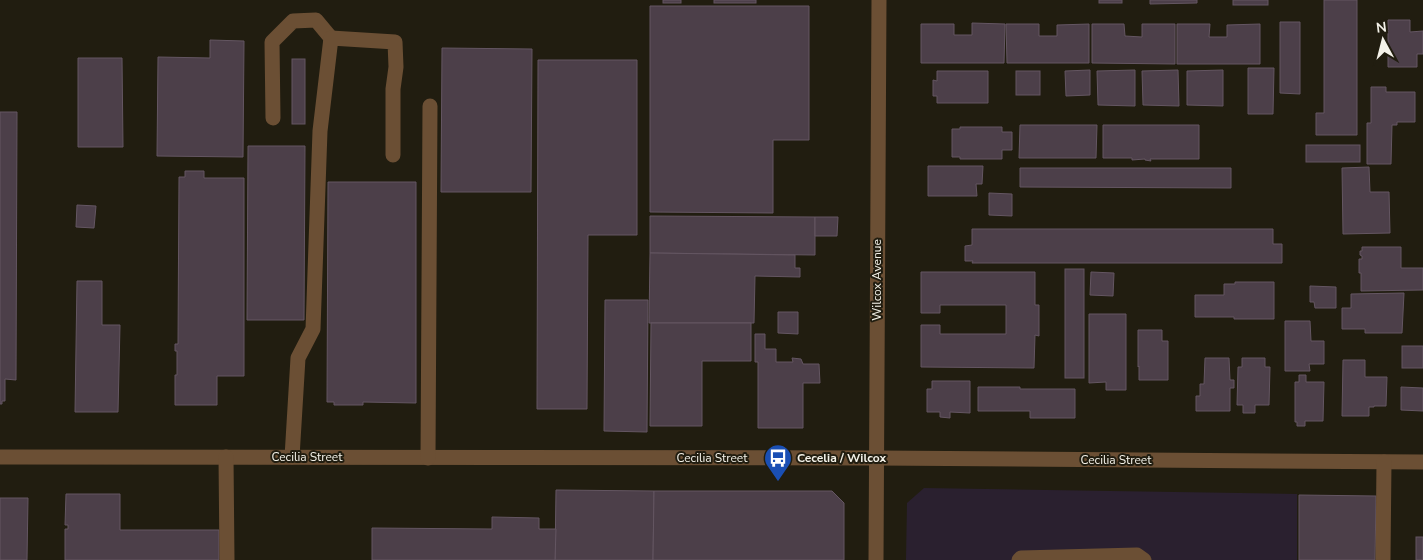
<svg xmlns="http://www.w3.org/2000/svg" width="1423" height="560" viewBox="0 0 1423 560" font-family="'Nunito Sans',sans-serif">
<rect width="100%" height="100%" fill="#211d10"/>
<path fill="#2a202f" d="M924 488 1297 494V560H906L907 503Z"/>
<g fill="#4c3f49" stroke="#645662">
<rect x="663" y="0" width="18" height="3"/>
<rect x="714" y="0" width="42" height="3"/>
<rect x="1099" y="0" width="23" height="3"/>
<path d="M1150 0H1197V3L1150 4Z"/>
<rect x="1233" y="0" width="35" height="5"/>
<path d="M1324 0H1357V135H1316V113H1324Z"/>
<path d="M650 6H809V140H773V213L650 212Z"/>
<path d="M1388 20H1410V32L1423 31V54H1417V67H1388Z"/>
<path d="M1280 22H1300V94L1280 93Z"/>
<path d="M972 23 1005 24 1004 63H921V24H954V35H972Z"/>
<path d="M1006 24H1039V36H1057V25L1089 24V63H1007Z"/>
<path d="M1092 24H1124L1125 36 1142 37V24H1175V64L1092 63Z"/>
<path d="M1177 24H1210L1209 37H1227V25L1260 24V64H1177Z"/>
<path d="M210 40 244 41 243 157 157 156 158 57 210 58Z"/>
<path d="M442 48 532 49 531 192H441Z"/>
<path d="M78 58H122L123 147H78Z"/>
<rect x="292" y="59" width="13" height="65"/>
<path d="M538 60H637V235H588L587 409H537Z"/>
<path d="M1248 68H1274L1273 114H1248Z"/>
<path d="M1090 70V95L1066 96 1065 71Z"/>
<path d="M1135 70V106L1098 105 1097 71Z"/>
<path d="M1178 70 1179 106 1143 105 1142 71Z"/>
<path d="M1223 70V106L1187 105V71Z"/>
<path d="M937 71H988V103H937V96H933V80L937 81Z"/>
<rect x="1016" y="71" width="24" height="24"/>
<path d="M1371 87H1386V92H1415V122H1397V125H1392L1391 164H1367V123H1371Z"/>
<path d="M0 112H17L16 380 5 379V401H2V404H0Z"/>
<path d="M1020 125H1097L1096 158H1019Z"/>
<path d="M1103 125H1199V159H1150L1151 161 1145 160V159L1132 160V158H1103Z"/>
<path d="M960 127H1002V132H1012V150H1002V159H960V157H952V129H960Z"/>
<rect x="1306" y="145" width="54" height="17"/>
<path d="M248 146H305L304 320H247Z"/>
<path d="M928 166H983L982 184H976L977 196H928Z"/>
<path d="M1369 167 1370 192H1389L1390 233 1343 234 1342 168Z"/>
<path d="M1020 168H1231V188L1020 187Z"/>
<path d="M185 171H204V178H244V376H217V405H175V375H177V351H175V344H178L179 177H185Z"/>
<path d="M328 182H416V403L363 402V405H334V402H327Z"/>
<path d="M989 193 1012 194V216L989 215Z"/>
<path d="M77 205 96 206 94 228 76 227Z"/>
<path d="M650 216 815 217V255L650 253Z"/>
<path d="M815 217H838L837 236H815Z"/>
<path d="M972 229H1273V244H1282V263H972L973 261H965V246L972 245Z"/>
<path d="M1362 247H1401V268H1423V290L1361 291V273H1359V259H1362V256L1360 255V251H1362Z"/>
<path d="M650 253 795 255V268H800V277L755 276 754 323H649Z"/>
<rect x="1065" y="269" width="19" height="109"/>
<path d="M921 272H1035V305H1039V336L1035 335 1034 368 921 367V325H940V334H1006V305H940V313H921Z"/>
<path d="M1091 272 1114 273 1113 296 1090 295Z"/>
<path d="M77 281H102V325H120L118 412H75Z"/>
<path d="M1235 282H1274V319H1234V317H1195V295H1224V284H1235Z"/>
<path d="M1310 286 1336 287V308H1315L1314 302H1310Z"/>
<path d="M1404 293 1402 333H1365V329H1342V308H1351V294Z"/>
<path d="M605 300H648L647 432 604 431Z"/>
<path d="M778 312H798V334L778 333Z"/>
<path d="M1089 314H1126V390H1106V382L1089 383Z"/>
<path d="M1285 321H1310L1311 341H1324V364H1309L1310 371H1285Z"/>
<path d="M651 323H751V361H702V426H650Z"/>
<path d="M1138 330H1162V341H1168V380H1139V366L1138 367Z"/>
<path d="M755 334H765V349H776V362H793L792 358 801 359 803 364H819L820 383H803V428H758V362H755Z"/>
<rect x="1402" y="346" width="21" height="22"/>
<path d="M1205 358H1229L1230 380H1234V388H1230V411H1196V396H1200V384H1204Z"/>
<path d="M1242 358H1265V367H1270L1269 405H1255V413H1243V405H1237L1238 367H1242Z"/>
<path d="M1343 360H1365V377H1387L1386 406H1374V407H1369V416H1342Z"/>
<path d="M1299 375H1306V382H1324L1323 421H1305V426H1297V422H1295V382H1299Z"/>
<path d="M932 381H970V413L950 412V418L940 417V412H927V389H932Z"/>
<path d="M978 387H1020V389H1075V418H1030V411H978Z"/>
<path d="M1401 387 1423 388V411L1401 410Z"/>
<path d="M556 490 654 491 653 560H555Z"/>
<path d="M654 491H832L844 503V560H653Z"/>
<path d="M66 494H120V530H219V560H65V529H68V525H65Z"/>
<path d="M1299 495 1376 496 1375 560H1299Z"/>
<path d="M0 498H28L27 560H0Z"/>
<path d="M492 517 539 518V529H556L555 560H372V528L492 529Z"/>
<rect x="1416" y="537" width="7" height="23"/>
</g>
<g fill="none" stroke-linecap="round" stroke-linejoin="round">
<g stroke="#6b4f34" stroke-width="15">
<path d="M273 118 272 42 293 21 316 20 331 38"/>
<path d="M0 457 877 458 1423 462"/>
<path d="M226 457 227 560"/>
<path d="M292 457 298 358 313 329 320 131 331 38 395 42 396 67 393 89V155"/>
<path d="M428 458 430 106"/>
<path d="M876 560 879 0"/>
<path d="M1019 560 1021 558 1137 555 1144 560"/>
<path d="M1383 560 1384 462"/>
</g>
</g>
<defs>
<g id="bus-pin" transform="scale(1.4375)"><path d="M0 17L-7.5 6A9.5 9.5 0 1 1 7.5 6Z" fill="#1a4fb4" stroke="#211d10"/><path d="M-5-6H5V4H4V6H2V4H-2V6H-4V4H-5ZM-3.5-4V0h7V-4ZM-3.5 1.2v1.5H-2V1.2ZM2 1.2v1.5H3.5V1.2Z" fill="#fff"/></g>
</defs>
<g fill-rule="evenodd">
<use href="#bus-pin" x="778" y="458"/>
</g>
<g text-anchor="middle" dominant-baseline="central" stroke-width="4" stroke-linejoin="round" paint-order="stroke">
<g font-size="12" fill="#f4f2e9" stroke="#211d10">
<text transform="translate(877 280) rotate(-90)">Wilcox Avenue</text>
<text x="307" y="457">Cecilia Street</text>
<text x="712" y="458">Cecilia Street</text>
<text x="1116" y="460">Cecilia Street</text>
</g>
<g font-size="12" font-weight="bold" fill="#f4f2e9" stroke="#211d10" text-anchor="start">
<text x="797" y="458">Cecelia / Wilcox</text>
</g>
</g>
<g transform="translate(1383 40) rotate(353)" stroke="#211d10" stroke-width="4" paint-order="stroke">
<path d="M0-4L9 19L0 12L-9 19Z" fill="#f4f2e9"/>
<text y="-8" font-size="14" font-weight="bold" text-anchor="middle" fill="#f4f2e9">N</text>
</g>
</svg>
